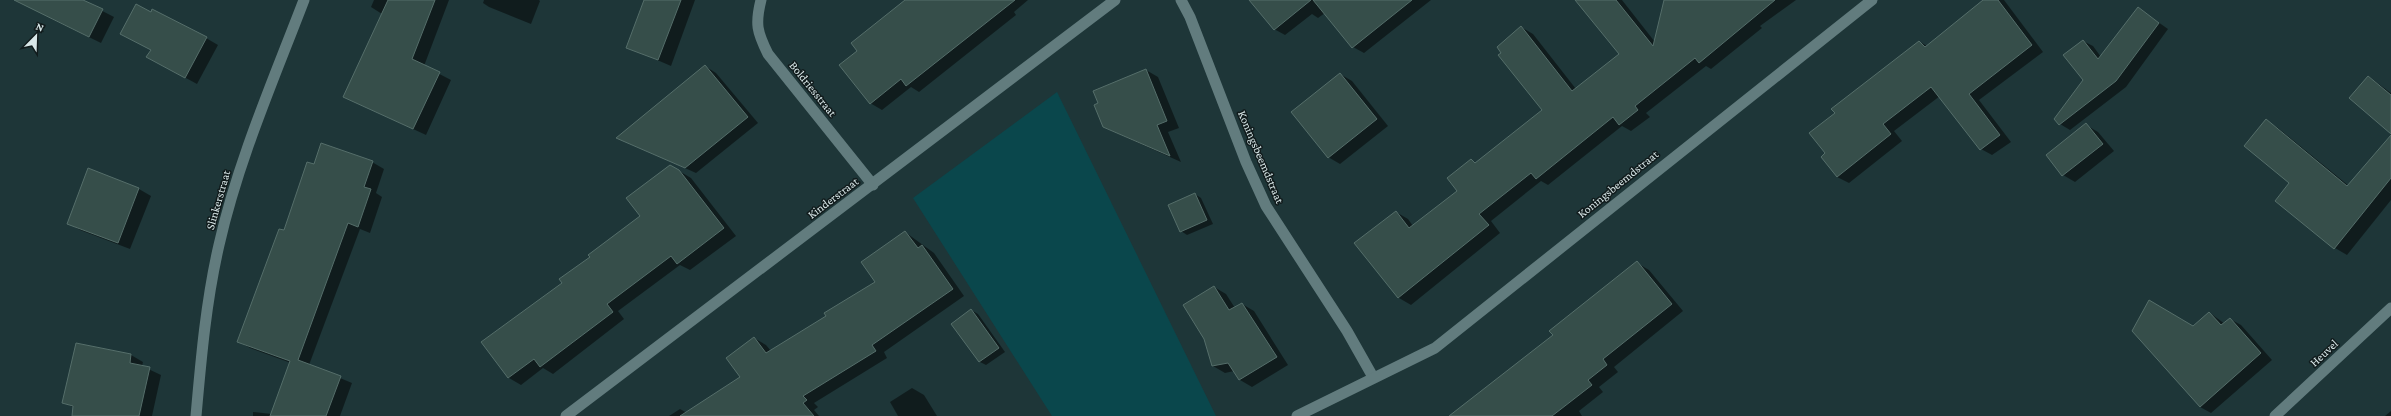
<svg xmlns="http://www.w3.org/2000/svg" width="2391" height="416" viewBox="0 0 2391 416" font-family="'Crimson Pro',serif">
<rect width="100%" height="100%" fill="#1e3638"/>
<path fill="#0a474c" d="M1057 92 1216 416H1052L913 198Z"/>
<g fill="#0007">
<path d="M46 0H81L114 17 101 43 52 19Z"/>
<path d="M374 0H449L424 66 451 80 426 135 344 97 382 14 371 7Z"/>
<path d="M484 0H539L540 1 531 24 489 7 483 3Z"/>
<path d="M645 0H695L671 66 627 47Z"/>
<path d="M906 0H1028L1014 12 1016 15 919 92 911 87 882 110 870 103 859 51Z"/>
<path d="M1251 0H1431L1364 53 1353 47 1325 13 1318 18 1312 14 1285 35 1274 29Z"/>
<path d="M1577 0H1622L1655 42 1666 0H1796L1760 26 1762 28 1711 69 1706 66 1646 113 1650 117 1631 131 1622 126 1548 185 1541 181 1491 221 1500 233 1411 305 1399 298 1356 243 1396 212 1408 219 1413 226 1458 191 1471 160 1477 163 1544 110 1521 27 1533 34 1576 89 1621 54Z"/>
<path d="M1985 0H2004L2043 52 1979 100 2011 142 1992 155 1981 149 1940 96 1894 131 1902 141 1849 183 1837 177 1826 153 1836 113 1920 42 1927 46Z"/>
<path d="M2138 8 2168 29 2126 87 2070 130 2060 124 2084 80 2083 41 2093 46 2101 57Z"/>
<path d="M206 38 218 45 197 84 160 64 152 50Z"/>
<path d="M705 66 716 73 758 123 696 173 618 138Z"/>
<path d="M1146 70 1158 77 1179 128 1168 132 1181 162 1103 127Z"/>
<path d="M1340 74 1352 81 1388 126 1340 164 1328 157Z"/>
<path d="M2369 77 2391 93V133Z"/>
<path d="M2266 121 2278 128 2349 186 2391 137V200L2347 255 2335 248 2291 183Z"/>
<path d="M2086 125 2098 132 2114 151 2075 182 2063 175Z"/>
<path d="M372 162 384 169 376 193 382 197 370 233 360 229 309 365 352 383 340 416H253V412L272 414 291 363 250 348 239 342 315 165Z"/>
<path d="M679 171 691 178 736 236 690 270 680 265 618 311 624 319 553 374 543 368 521 385 509 378 482 342 563 283 591 257 642 216Z"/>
<path d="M139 189 151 196 130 249 80 230 68 223Z"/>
<path d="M1195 194 1201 198 1213 224 1187 235 1181 231Z"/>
<path d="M905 232 934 253 964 296 884 352 887 358 814 403 818 407 814 410 819 416H669L680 409 687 413 742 377 754 338 766 345 771 351 827 317 876 282Z"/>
<path d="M1637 263 1649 270 1683 311 1614 367 1618 372 1599 387 1603 392 1579 411 1582 416H1451L1554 335Z"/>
<path d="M1214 287 1226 294 1235 308 1242 304 1254 311 1288 365 1252 387 1240 380 1234 371 1225 373 1213 366Z"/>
<path d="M971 310 978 314 1005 352 986 365 980 362 952 324Z"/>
<path d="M2210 313 2225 324 2230 319 2241 325 2272 360 2211 413 2200 407 2193 327Z"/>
<path d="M131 355 143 362 142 366 161 375 152 416H73L74 408 64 402Z"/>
<path d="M912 388 924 395 937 416H898L890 402Z"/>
<path d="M2391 411V416H2385Z"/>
</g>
<g fill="#364e4a" stroke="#556e6a">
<path d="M14 0H83L103 9 89 37Z"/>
<path d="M388 0H435L412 59 440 72 413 129 343 97Z"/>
<path d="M644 0H681L658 60 626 48Z"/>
<path d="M905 0H1015L906 86 901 79 870 104 839 65 857 51 851 43Z"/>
<path d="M1249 0H1311L1274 30Z"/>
<path d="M1313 0H1412L1352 48Z"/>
<path d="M1575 0H1616L1653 46 1664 0H1775L1699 63 1695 58 1635 106 1638 110 1619 125 1613 117 1536 179 1531 173 1479 214 1489 225 1398 298 1354 243 1396 211 1409 228 1457 191 1447 178 1471 159 1475 163 1542 110 1498 55 1501 53 1497 47 1521 26 1572 91 1619 54Z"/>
<path d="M1983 0H1998L2032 45 1969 94 2000 135 1980 150 1931 87 1883 124 1891 134 1837 177 1821 157 1825 153 1809 133 1835 113 1831 109 1919 41 1925 47Z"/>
<path d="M136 4 151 12 152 9 207 37 185 78 146 57 151 50 120 34Z"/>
<path d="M2138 7 2159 23 2116 81 2059 125 2054 119 2083 80 2063 55 2083 40 2098 59Z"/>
<path d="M705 65 748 117 685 168 616 138Z"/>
<path d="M1146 69 1167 121 1157 125 1170 156 1103 127 1094 105 1098 103 1093 91Z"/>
<path d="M1340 73 1377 119 1328 158 1291 112Z"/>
<path d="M2368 76 2391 95V134L2349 98Z"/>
<path d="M2266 119 2347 186 2391 135V178L2334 249 2275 201 2289 183 2244 146Z"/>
<path d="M2086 123 2103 144 2062 176 2046 155Z"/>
<path d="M321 143 373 161 364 187 371 189 358 227 348 223 298 360 341 376 326 416H270L290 361 237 342 279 229 284 230 307 162 314 164Z"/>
<path d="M670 165 679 170 724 228 677 264 671 256 607 304 613 312 540 367 534 359 508 378 481 342 562 283 559 279 590 257 588 255 640 216 626 198Z"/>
<path d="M88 168 139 188 118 243 67 224Z"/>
<path d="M1195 193 1207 220 1180 232 1168 205Z"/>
<path d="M905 231 918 248 922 245 953 289 872 345 876 351 803 396 807 400 803 403 814 416H680L740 377 726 358 754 337 766 353 826 316 824 313 875 282 861 262Z"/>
<path d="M1637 261 1672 304 1603 359 1607 365 1588 380 1592 385 1552 416H1449L1553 335 1549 331Z"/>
<path d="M1214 286 1229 310 1242 303 1277 357 1239 380 1228 363 1212 366 1204 339 1183 305Z"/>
<path d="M2149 300 2193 326 2209 312 2221 325 2230 318 2261 353 2200 407 2132 331Z"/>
<path d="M971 309 999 348 979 362 951 324Z"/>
<path d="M76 343 131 354 130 363 150 367 139 416H72L73 406 62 403Z"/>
</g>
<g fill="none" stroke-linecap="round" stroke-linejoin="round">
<g stroke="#627c7e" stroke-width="11">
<path d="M761 0C755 24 757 32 768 54L873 185"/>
<path d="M1181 0 1190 17 1246 162 1266 206 1347 331 1373 377"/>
<path d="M196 416C201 359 206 301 219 245 238 161 273 81 304 0"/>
<path d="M566 416 1115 0"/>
<path d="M1297 416 1435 348 1872 0"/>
<path d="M2275 416 2391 308"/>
</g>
</g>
<g text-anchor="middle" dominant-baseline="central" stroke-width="3" stroke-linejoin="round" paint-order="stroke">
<g font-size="12" fill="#d8e7e8" stroke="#111b1c">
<text transform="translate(813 89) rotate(51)">Boldriesstraat</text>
<text transform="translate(1261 157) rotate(67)">Koningsbeemdstraat</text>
<text transform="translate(1618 184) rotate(-39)">Koningsbeemdstraat</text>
<text transform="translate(833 198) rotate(-37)">Kinderstraat</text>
<text transform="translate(218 200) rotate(-74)">Slinkerstraat</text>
<text transform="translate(2324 353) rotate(-43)">Heuvel</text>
</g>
</g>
<g transform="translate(36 36) rotate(23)" stroke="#111b1c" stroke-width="3" paint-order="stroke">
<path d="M0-3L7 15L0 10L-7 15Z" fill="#d8e7e8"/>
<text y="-6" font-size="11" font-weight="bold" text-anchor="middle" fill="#d8e7e8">N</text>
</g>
</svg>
